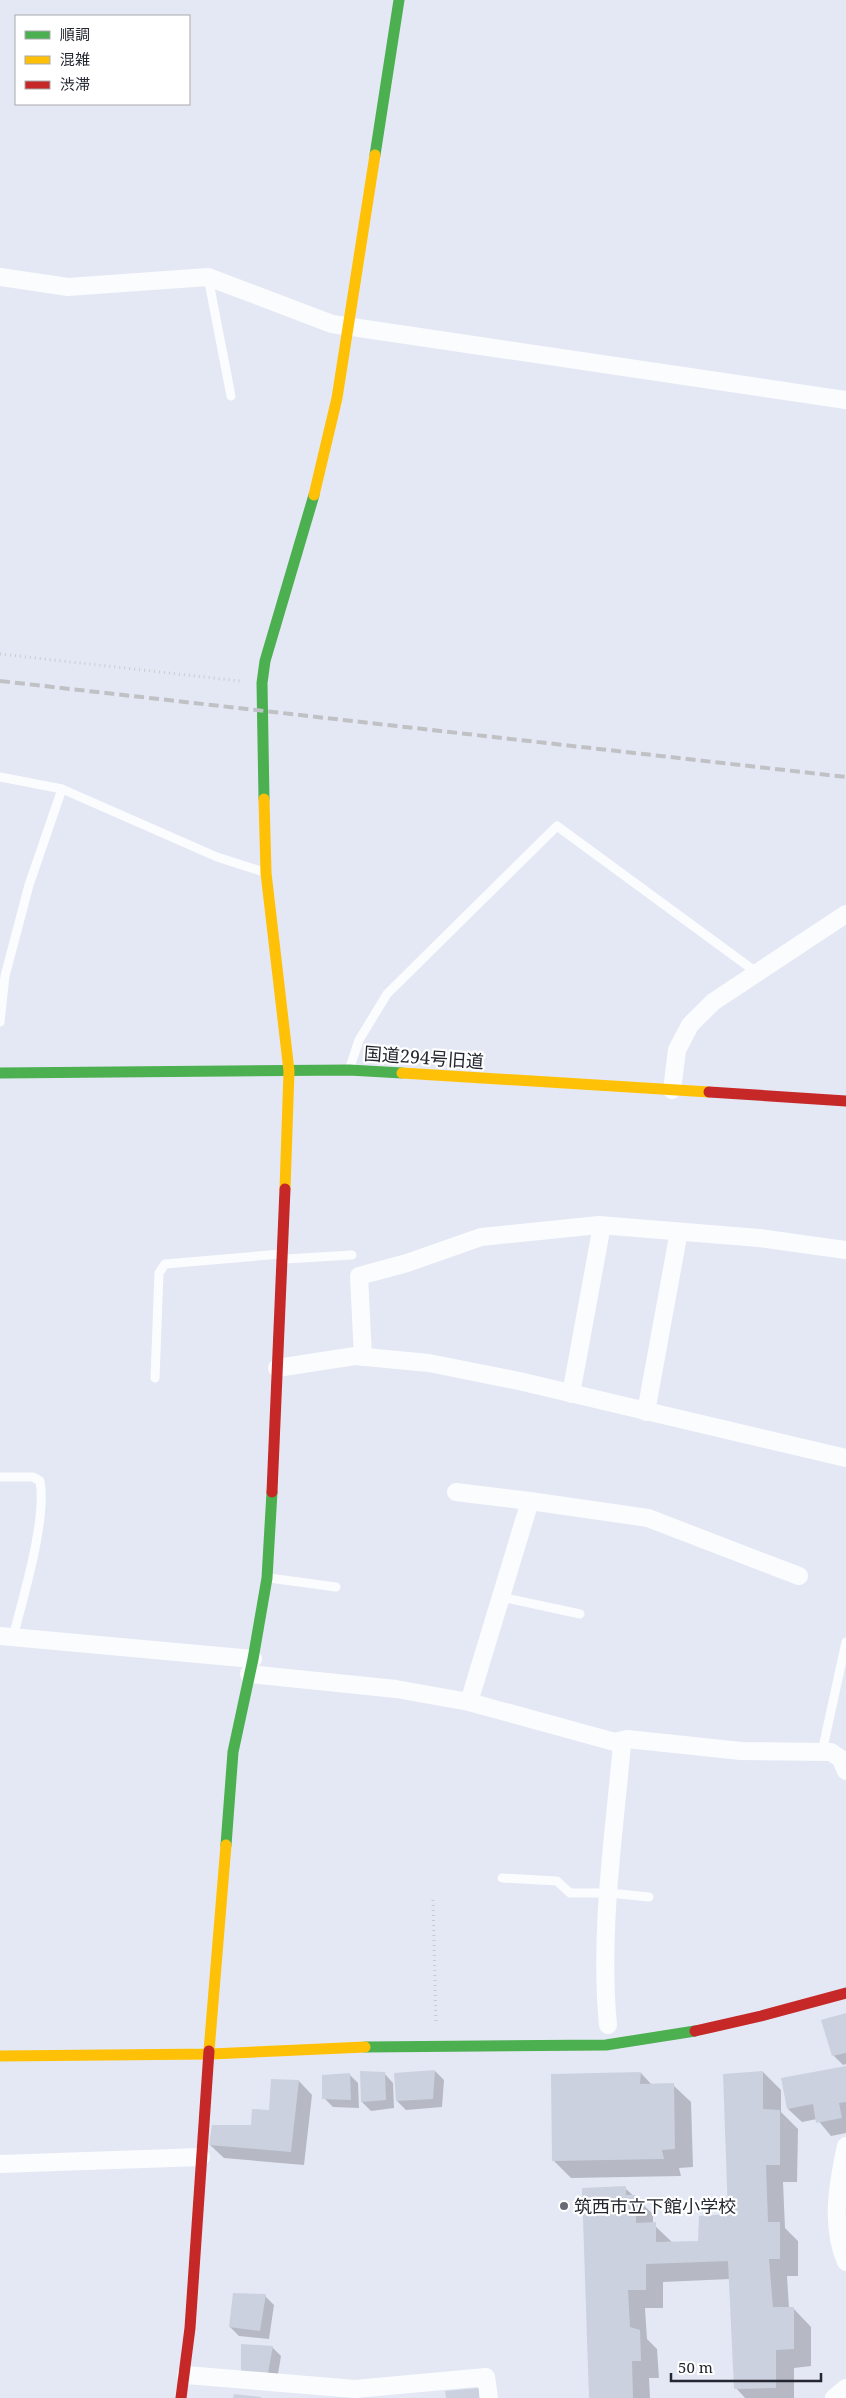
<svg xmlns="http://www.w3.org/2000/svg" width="846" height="2398" viewBox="0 0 846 2398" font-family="'Noto Serif','Noto Sans JP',serif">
<rect width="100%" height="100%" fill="#e4e8f5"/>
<g fill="#0003">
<path d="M846 2014V2064L843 2065 834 2056Z"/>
<path d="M846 2067V2133L831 2136 817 2119 802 2122 788 2109Z"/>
<path d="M435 2071 444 2080 442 2107 406 2110 397 2101 395 2074Z"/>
<path d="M763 2072 781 2090V2112L798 2129 797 2182H783L785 2228 798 2241V2276H787L789 2308 794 2309 811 2327V2366L794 2368V2398H745L736 2388 730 2279 663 2282V2308H645L647 2339 657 2349 659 2378H649L650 2398H590L625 2188 653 2214V2224L673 2243 700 2242 729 2215Z"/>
<path d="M384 2073 393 2083 394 2108 371 2111 362 2102Z"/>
<path d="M641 2073 652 2085H673L691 2102 693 2167 679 2168 681 2176 571 2178 553 2160Z"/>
<path d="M349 2074 358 2083 359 2108 333 2107 324 2098Z"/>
<path d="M299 2081 312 2095 304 2165 224 2158 210 2145 252 2127Z"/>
<path d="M265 2296 274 2305 269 2339 239 2336 230 2327Z"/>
<path d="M272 2347 281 2356 276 2386H252Z"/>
</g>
<g fill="#ccd1df">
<path d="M846 2013V2053L832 2056 821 2020Z"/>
<path d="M846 2066V2102L839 2103 842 2118 816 2123 813 2104 787 2109 781 2078Z"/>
<path d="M435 2070 433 2099 396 2101 394 2073Z"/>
<path d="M360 2071 385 2072 386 2100 361 2102Z"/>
<path d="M763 2071V2109L780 2110V2165H766L768 2222H780V2259H769L773 2307H794V2349L776 2350V2388L734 2389 728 2261 646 2264V2290H628L630 2327 640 2330 641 2361H632L633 2398H589L582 2188 626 2186V2195H635L636 2223 656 2222V2242L698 2241 699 2216 728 2214 723 2074Z"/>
<path d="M641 2072 640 2084 674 2083 675 2149 662 2150 664 2159 552 2161 551 2074Z"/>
<path d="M350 2073 351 2100 322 2099V2075Z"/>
<path d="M271 2079 299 2080 291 2152 209 2145 212 2125H251L252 2109 269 2110Z"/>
<path d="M233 2293 266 2294 260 2331 229 2327Z"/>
<path d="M241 2344 273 2346 267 2378 241 2377Z"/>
<path d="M479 2388V2398H446L445 2391Z"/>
<path d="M234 2394 261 2397V2398H233Z"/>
</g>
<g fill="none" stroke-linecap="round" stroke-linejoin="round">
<g stroke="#cacbcf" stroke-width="3" stroke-dasharray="1 4" stroke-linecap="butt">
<path d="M0 654 240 681"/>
<path d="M433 1900 436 2025"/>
</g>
<g stroke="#fbfcfe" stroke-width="9">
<path d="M208 277 231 396"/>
<path d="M0 777 62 789 217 857 264 872"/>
<path d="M0 1022 5 976 29 885 62 789"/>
<path d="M350 1067 359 1040 387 994 557 826 756 972"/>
<path d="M285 1259 352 1255"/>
<path d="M155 1378 159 1273 165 1264 281 1254"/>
<path d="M0 1477H33L40 1481C47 1519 23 1598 13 1637"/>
<path d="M269 1578 336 1587"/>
<path d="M501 1597 580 1614"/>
<path d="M822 1752 846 1642"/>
<path d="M502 1878 557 1881 570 1893H609L649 1897"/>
</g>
<g stroke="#fbfcfe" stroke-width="18">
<path d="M0 277 68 287 208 277 332 324 846 400"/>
<path d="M672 1090 677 1050 690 1025 713 1002 846 914"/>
<path d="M363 1357 359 1276 407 1263 481 1237 599 1225 759 1238 846 1250"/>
<path d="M277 1368 355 1356 429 1363 519 1381 846 1458"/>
<path d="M571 1394 600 1236"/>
<path d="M646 1412 677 1242"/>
<path d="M456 1492 530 1501 469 1702"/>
<path d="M530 1501 648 1518 799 1576"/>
<path d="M0 1636 253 1659"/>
<path d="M249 1674 396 1689 469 1702 622 1744C614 1836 599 1932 608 2025"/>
<path d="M615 1742 627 1739 741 1751 831 1752 841 1759 846 1771"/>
<path d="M846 2146C838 2183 830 2225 846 2262"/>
<path d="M0 2164 201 2157"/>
<path d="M186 2375 355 2389 486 2377 489 2398"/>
<path d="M834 2398 846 2388"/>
</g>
<g stroke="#4caf50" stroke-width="11">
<path d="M375 155 399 0"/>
<path d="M264 799 262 683 265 661 314 495"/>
<path d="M0 1073 349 1070 402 1073"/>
<path d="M226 1845 233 1752 253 1659 267 1578 272 1492"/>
<path d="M365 2047 606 2045 695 2031"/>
</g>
<g stroke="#ffc107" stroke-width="11">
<path d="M314 495 337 398 375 155"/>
<path d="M264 799 266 873 289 1071 285 1189"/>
<path d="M402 1073 709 1092"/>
<path d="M209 2051 226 1845"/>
<path d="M0 2056 211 2054 365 2047"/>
</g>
<g stroke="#c62828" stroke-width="11">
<path d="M709 1092 846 1101"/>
<path d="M272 1492 285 1189"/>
<path d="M695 2031 761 2016 846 1993"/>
<path d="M181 2398 190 2328 209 2051"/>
</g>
<path stroke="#c0c1c5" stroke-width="4" stroke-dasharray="10 5" stroke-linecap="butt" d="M0 681 846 777"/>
</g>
<circle fill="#686b75" stroke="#fff" stroke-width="2" cx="564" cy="2206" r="5"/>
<g text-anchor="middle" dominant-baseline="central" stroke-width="4.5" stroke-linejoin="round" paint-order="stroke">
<g font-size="18" fill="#252730" stroke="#fff">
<text transform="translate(424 1057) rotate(4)">国道294号旧道</text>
</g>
<g font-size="18" fill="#252730" stroke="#fff" text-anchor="start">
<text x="574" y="2206">筑西市立下館小学校</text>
</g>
</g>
<rect x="15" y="15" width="175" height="90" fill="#ffffff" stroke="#a8a9ac"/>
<rect x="25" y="31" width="25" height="8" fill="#4caf50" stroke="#a8a9ac"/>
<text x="60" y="40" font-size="15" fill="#252730">順調</text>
<rect x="25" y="56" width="25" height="8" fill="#ffc107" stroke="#a8a9ac"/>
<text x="60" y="65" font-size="15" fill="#252730">混雑</text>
<rect x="25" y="81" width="25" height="8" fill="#c62828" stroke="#a8a9ac"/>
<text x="60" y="90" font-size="15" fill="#252730">渋滞</text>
<path d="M671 2373v8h150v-8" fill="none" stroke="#252730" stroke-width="2.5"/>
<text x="678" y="2373" font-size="15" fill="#252730" stroke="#ffffff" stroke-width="4" paint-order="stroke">50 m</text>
</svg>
